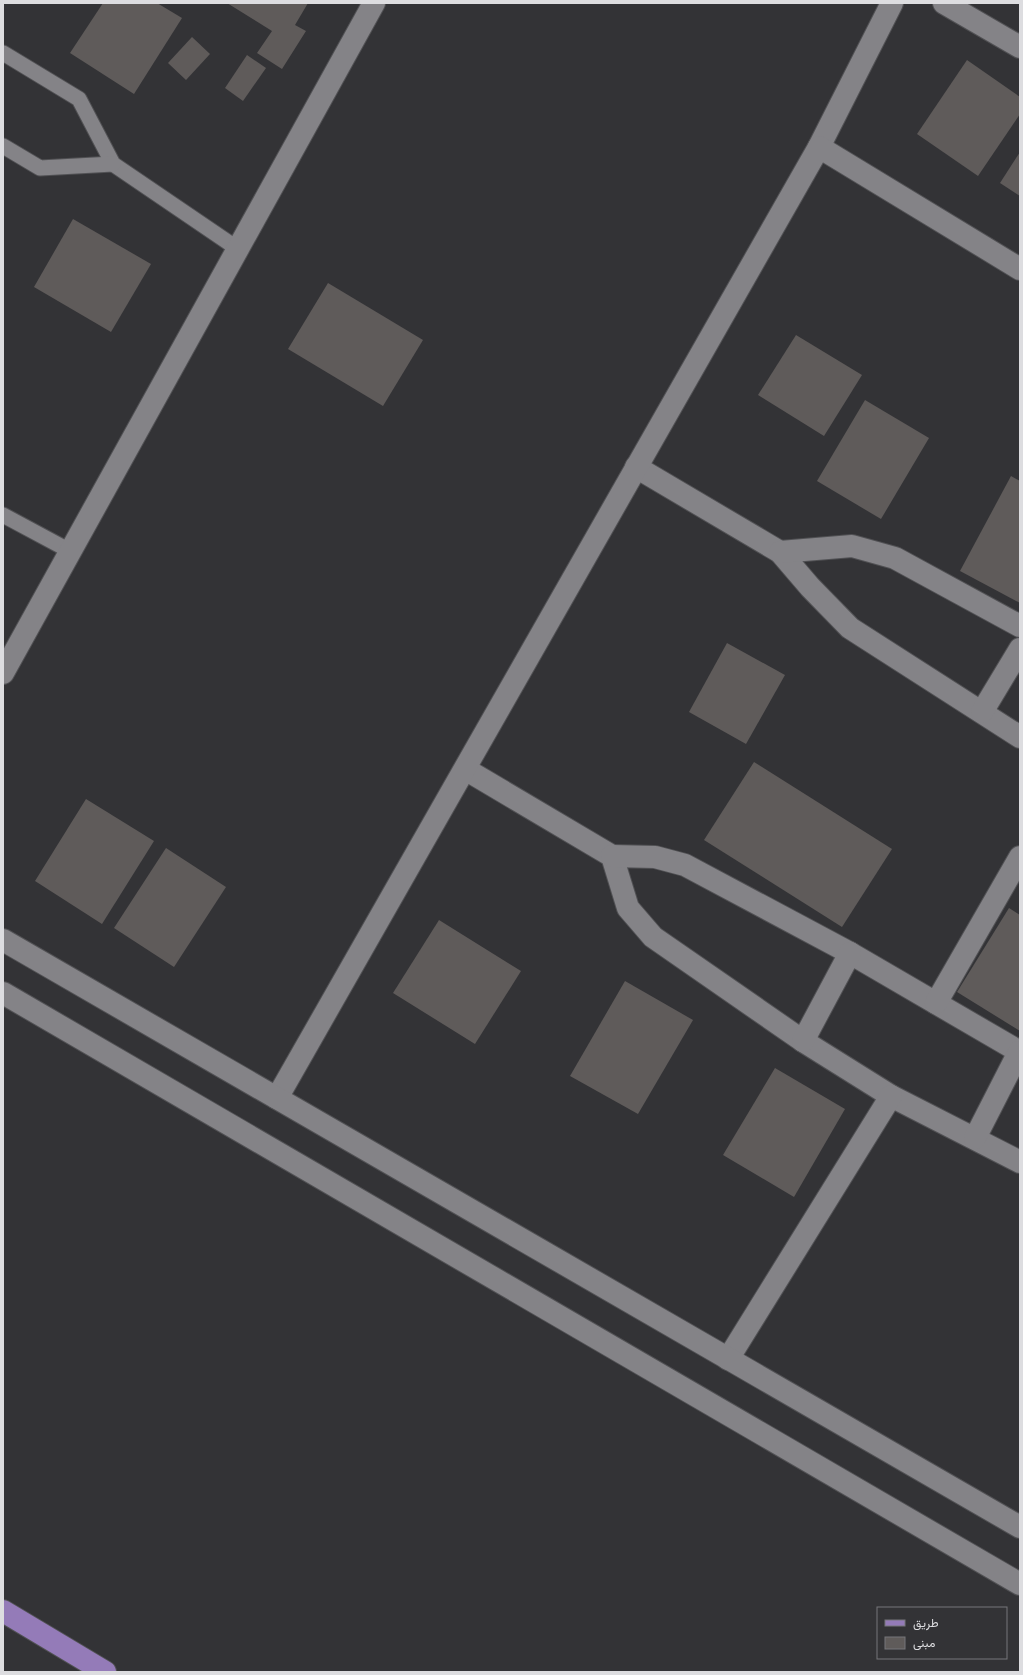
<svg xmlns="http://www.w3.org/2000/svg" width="1023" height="1675" viewBox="0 0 1023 1675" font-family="Arial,Vazirmatn,sans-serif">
<rect width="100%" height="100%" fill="#333336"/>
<g fill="#5f5b5a">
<path d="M103 3H157L182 18 134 94 70 53Z"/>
<path d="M227 3H308L295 25 306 31 282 69 257 53 272 31Z"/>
<path d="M192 37 210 54 186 80 168 63Z"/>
<path d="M247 55 266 68 243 101 225 88Z"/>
<path d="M967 60 1020 97V114L978 176 917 134Z"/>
<path d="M1020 152V196L1000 183Z"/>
<path d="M73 219 151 264 111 332 34 287Z"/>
<path d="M328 283 423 340 383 406 288 349Z"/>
<path d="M796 335 862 375 824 436 758 395Z"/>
<path d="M865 400 929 438 881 519 817 481Z"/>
<path d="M1011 476 1020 481V603L960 571Z"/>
<path d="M727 643 785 675 746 744 689 712Z"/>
<path d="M754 762 892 849 842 927 704 840Z"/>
<path d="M86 799 154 841 102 924 35 881Z"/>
<path d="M166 848 226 887 174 967 114 928Z"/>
<path d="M1009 908 1020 915V1031L957 992Z"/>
<path d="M439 920 521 971 475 1044 393 993Z"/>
<path d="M625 981 693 1020 638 1114 570 1076Z"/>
<path d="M775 1068 845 1109 794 1197 723 1155Z"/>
</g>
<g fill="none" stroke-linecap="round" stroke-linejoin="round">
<g stroke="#515154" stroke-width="17">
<g id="lane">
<path d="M3 53 79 99 113 164 238 249"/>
<path d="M3 146 40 168 113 164"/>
<path d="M3 515 70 551"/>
</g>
</g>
<g stroke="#515154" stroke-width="24">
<g id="street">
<path d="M944 3 1020 47"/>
<path d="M819 147 892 3"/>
<path d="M636 467 780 552 810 587 850 628 1020 737"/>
<path d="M780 552 852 546 895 558 1020 626"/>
<path d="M3 673 374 3"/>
<path d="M982 712 1020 649"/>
<path d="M465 769 612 856 628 908 653 937 803 1041 891 1096 1020 1162"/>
<path d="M612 856 655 857 685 865 850 953 1020 1052"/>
<path d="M936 1003 1020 857"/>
<path d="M803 1041 850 953"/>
<path d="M277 1098 819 147 1020 269"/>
<path d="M975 1138 1019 1052"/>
<path d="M728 1359 891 1096"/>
</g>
</g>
<g stroke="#515154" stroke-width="24">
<g id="secondary">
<path d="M3 940 1020 1527"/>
<path d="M3 993 1020 1584"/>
</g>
</g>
<g stroke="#515154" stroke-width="24">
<path id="primary" d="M3 1611 105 1672"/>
</g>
<use href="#lane" stroke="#848387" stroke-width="15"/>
<use href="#street" stroke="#848387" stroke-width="22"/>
<use href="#secondary" stroke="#848387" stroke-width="22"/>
<use href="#primary" stroke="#947bb8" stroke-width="22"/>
</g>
<rect width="1023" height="1675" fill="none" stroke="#dddde0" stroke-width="8"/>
<rect x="877" y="1607" width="130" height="52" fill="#333336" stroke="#77777a"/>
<rect x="885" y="1620" width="20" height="6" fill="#947bb8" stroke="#77777a"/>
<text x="913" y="1627" font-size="12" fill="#dddde0">طريق</text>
<rect x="885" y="1637" width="20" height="12" fill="#5f5b5a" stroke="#77777a"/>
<text x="913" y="1647" font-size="12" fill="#dddde0">مبنى</text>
</svg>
